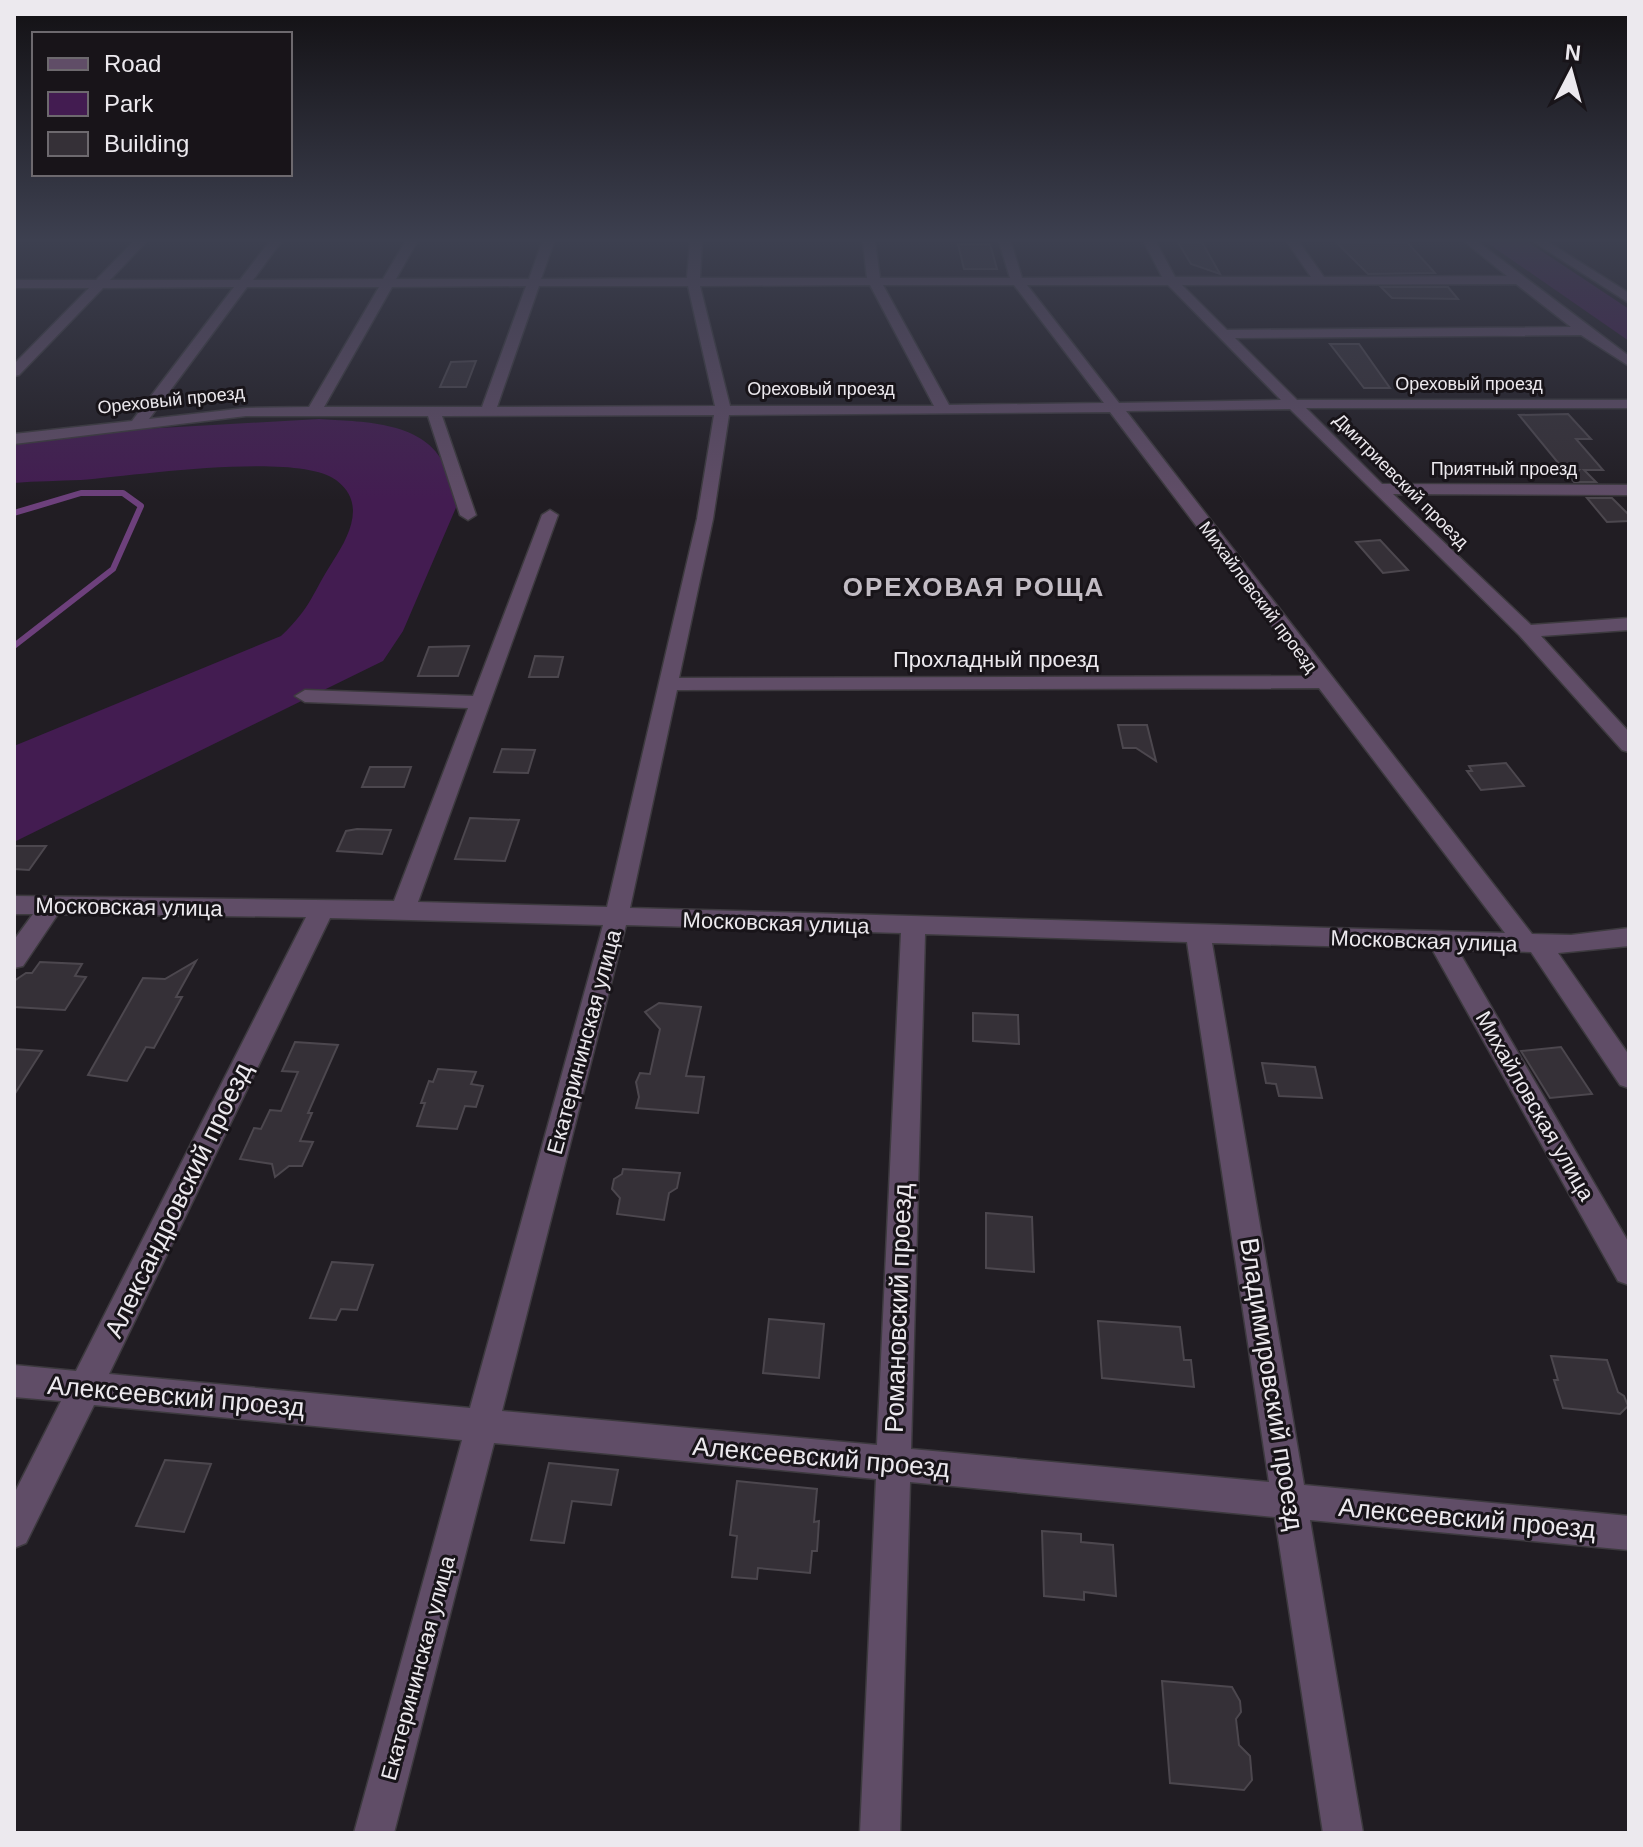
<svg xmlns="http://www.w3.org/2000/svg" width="1643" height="1847" viewBox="0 0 1643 1847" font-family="Helvetica,sans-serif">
<rect width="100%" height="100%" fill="#211d23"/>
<g fill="#431c51">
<path d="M1486 242H1528L1629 309V341Z"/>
<path d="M319 419C360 422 420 420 443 462 450 474 453 490 458 503L403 631 383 661 14 842V746L281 636C311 608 313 592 333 561 349 536 367 503 336 480 298 451 132 476 81 480 59 481 36 481 14 483V441L108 431Z"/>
</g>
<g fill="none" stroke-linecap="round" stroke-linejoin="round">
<path stroke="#6d407c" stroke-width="6" d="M14 513 81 493H123L141 506 113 569 14 646"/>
</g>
<g fill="#353037" stroke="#4c474e" stroke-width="2">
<path d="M1178 242H1202L1220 274 1191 264Z"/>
<path d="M1336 242H1407L1435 273 1368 274Z"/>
<path d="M958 244H990L997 269H964Z"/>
<path d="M1381 287H1448L1458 299 1392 298Z"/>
<path d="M1330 344H1359L1390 388H1364Z"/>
<path d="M476 361 466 387H440L451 362Z"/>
<path d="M1568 414 1591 439H1576L1603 470H1584L1596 482H1574L1571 478 1579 470H1564L1519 415Z"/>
<path d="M1587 498H1612L1629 515V521L1607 522Z"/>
<path d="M1380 540 1408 570 1383 573 1356 542Z"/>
<path d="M469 646 458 676H418L429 647Z"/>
<path d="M535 656 563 657 558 677H529Z"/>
<path d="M1118 725H1147L1156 761 1136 748H1123Z"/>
<path d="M502 749 535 750 528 773 494 772Z"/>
<path d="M1506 763 1524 786 1481 790 1467 771H1472L1469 766Z"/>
<path d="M370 767H411L404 787H362Z"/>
<path d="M470 818 519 820 505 861 455 859Z"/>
<path d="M357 829 391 830 382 854 337 851 346 831Z"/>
<path d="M14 846H46L29 870 14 869Z"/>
<path d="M196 961 176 997H182L154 1048 146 1047 127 1081 88 1075 143 978 165 979Z"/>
<path d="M40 962 82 964 75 976 86 977 65 1010 14 1007V981L26 973H32Z"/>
<path d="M659 1003 701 1007 686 1076 704 1077 698 1113 636 1108 639 1097 636 1082 640 1073 650 1074 660 1029 645 1012Z"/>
<path d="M973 1013 1018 1015 1019 1044 973 1041Z"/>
<path d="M295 1042 338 1045 308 1113H312L300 1141 313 1142 302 1166H289L275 1177 272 1164 240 1159 254 1128 261 1129 270 1110 281 1111 298 1072 282 1071Z"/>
<path d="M1561 1047 1592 1094 1550 1098 1521 1051Z"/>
<path d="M14 1049 42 1051 14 1095Z"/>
<path d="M1262 1063 1315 1067 1322 1098 1279 1096 1276 1084 1266 1083Z"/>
<path d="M438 1069 476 1072 471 1084 483 1086 476 1107 465 1106 457 1129 417 1126 425 1103H421L429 1081 433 1082Z"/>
<path d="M623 1169 680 1173 677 1188 669 1193 664 1220 617 1214 620 1198 612 1189 614 1179 622 1174Z"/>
<path d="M986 1213 1032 1217 1034 1272 986 1268Z"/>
<path d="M332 1262 373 1265 357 1310 341 1309 336 1320 310 1318Z"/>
<path d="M769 1319 824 1324 819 1378 763 1373Z"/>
<path d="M1098 1321 1180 1327 1184 1360H1191L1194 1387 1102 1378Z"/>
<path d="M1551 1356 1607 1360 1618 1392 1624 1396 1628 1406 1620 1414 1563 1408 1554 1380H1558Z"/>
<path d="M165 1460 211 1464 184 1532 136 1526Z"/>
<path d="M549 1463 618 1470 611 1505 572 1501 564 1543 531 1540Z"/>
<path d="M737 1481 817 1489 814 1522 819 1521 817 1551H812L810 1573 758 1568 757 1579 732 1577 737 1536 730 1535Z"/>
<path d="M1042 1531 1081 1534V1542L1113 1545 1116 1596 1084 1592V1600L1044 1596Z"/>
<path d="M1162 1681 1232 1687 1240 1701 1241 1712 1236 1719 1239 1745 1250 1756 1252 1780 1244 1790 1170 1783Z"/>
</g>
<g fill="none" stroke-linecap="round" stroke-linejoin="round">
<g stroke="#3d3a3f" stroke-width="3">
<g id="minor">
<path d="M133 242H146L110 280H240L269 242H281L253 280 383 279 405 242H417L396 279H529L542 242H554L541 279 687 278 690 242H702L700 278H867L863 242H875L880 278H1010L999 242H1011L1022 278 1162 277 1144 242H1156L1175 277H1311L1287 242H1299L1324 277 1507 276 1465 242H1478L1629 356V366L1581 335 1235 338 1297 400H1629V408H1306L1382 484 1629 485V495L1393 494 1531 625 1629 618V630L1541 636 1629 732V752L1622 750 1519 635 1290 409 1126 411 1532 934 1571 935 1629 928V946L1558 953 1629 1055V1088L1620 1085 1531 952 1458 950 1629 1243V1285L1618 1281 1432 949 1212 943 1304 1485 1629 1516V1550L1310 1520 1363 1833H1323L1275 1517 910 1482 900 1833H860L876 1479 494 1443 394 1833H354L462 1440 94 1405 26 1543 14 1548V1494L61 1401 14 1397V1365L76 1371 306 917 58 914 23 966 14 968V940L33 914H14V896L394 901 468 708 305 702 295 696 305 690 473 696 542 515 550 510 558 515 418 902 607 907 697 519 714 415 442 416 476 515 468 520 460 515 428 416H246L14 444V434L132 421 234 287 103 288 19 375 14 376V364L89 288H14V280H96ZM1516 284 1571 327 1227 330 1182 285ZM870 285 934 406H730L700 286ZM883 285H1014L1104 403 949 405ZM1027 285H1168L1281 400 1119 403ZM526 286 482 407H324L392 287ZM539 286H688L715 406 497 407ZM247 287H379L309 407 246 408 149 419ZM1110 412 1310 676 679 678 713 519 729 415ZM1319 688 1505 933 630 908 677 690ZM330 918 603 925 470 1408 109 1374ZM626 925 901 933 877 1445 502 1411ZM925 934 1187 942 1269 1482 911 1449Z"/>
<path d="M1534 242H1548L1629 293V303Z"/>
</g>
</g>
<use href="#minor" fill="#604d67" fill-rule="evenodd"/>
</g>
<linearGradient id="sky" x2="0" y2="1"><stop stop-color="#121013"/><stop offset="0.48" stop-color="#3d4050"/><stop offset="1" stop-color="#3d4050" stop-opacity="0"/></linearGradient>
<rect width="1643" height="501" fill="url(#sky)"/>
<g text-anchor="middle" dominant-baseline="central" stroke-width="6" stroke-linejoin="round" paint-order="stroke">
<g font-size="18" fill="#ece9ee" stroke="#181419">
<text x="1469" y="384">Ореховый проезд</text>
<text x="821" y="389">Ореховый проезд</text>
<text transform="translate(171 400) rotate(-6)">Ореховый проезд</text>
<text x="1504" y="469">Приятный проезд</text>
<text transform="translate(1401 481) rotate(45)">Дмитриевский проезд</text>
<text transform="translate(1258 597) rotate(53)">Михайловский проезд</text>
</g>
<g font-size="22" fill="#ece9ee" stroke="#181419">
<text x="996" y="659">Прохладный проезд</text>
<text transform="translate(129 907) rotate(1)">Московская улица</text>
<text transform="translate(776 923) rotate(2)">Московская улица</text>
<text transform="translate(1424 941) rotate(2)">Московская улица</text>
<text transform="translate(584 1042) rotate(-75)">Екатерининская улица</text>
<text transform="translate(1535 1106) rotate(60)">Михайловская улица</text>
<text transform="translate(418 1668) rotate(-75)">Екатерининская улица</text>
</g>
<g font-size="26" font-weight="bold" letter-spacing="2" fill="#c2bcc4" stroke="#181419">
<text x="974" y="587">ОРЕХОВАЯ РОЩА</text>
</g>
<g font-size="26" fill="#ece9ee" stroke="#181419">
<text transform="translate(178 1200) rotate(-64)">Александровский проезд</text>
<text transform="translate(898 1308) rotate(-88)">Романовский проезд</text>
<text transform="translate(1272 1384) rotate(81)">Владимировский проезд</text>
<text transform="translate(176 1396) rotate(5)">Алексеевский проезд</text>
<text transform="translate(821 1457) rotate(5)">Алексеевский проезд</text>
<text transform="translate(1467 1518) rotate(5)">Алексеевский проезд</text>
</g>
</g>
<rect width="1643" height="1847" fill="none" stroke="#ece9ee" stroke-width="32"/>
<rect x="32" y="32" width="260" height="144" fill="#181419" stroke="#6d696e" stroke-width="2"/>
<rect x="48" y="58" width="40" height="12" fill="#604d67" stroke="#6d696e" stroke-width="2"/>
<text x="104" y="72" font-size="24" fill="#ece9ee">Road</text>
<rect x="48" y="92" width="40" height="24" fill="#431c51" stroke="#6d696e" stroke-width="2"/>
<text x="104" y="112" font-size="24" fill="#ece9ee">Park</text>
<rect x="48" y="132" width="40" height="24" fill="#353037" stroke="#6d696e" stroke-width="2"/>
<text x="104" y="152" font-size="24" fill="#ece9ee">Building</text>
<g transform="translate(1571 72) rotate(6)" stroke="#181419" stroke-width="6" paint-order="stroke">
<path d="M0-6L14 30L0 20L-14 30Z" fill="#ece9ee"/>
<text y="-12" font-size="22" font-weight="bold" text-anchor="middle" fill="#ece9ee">N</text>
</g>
</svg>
